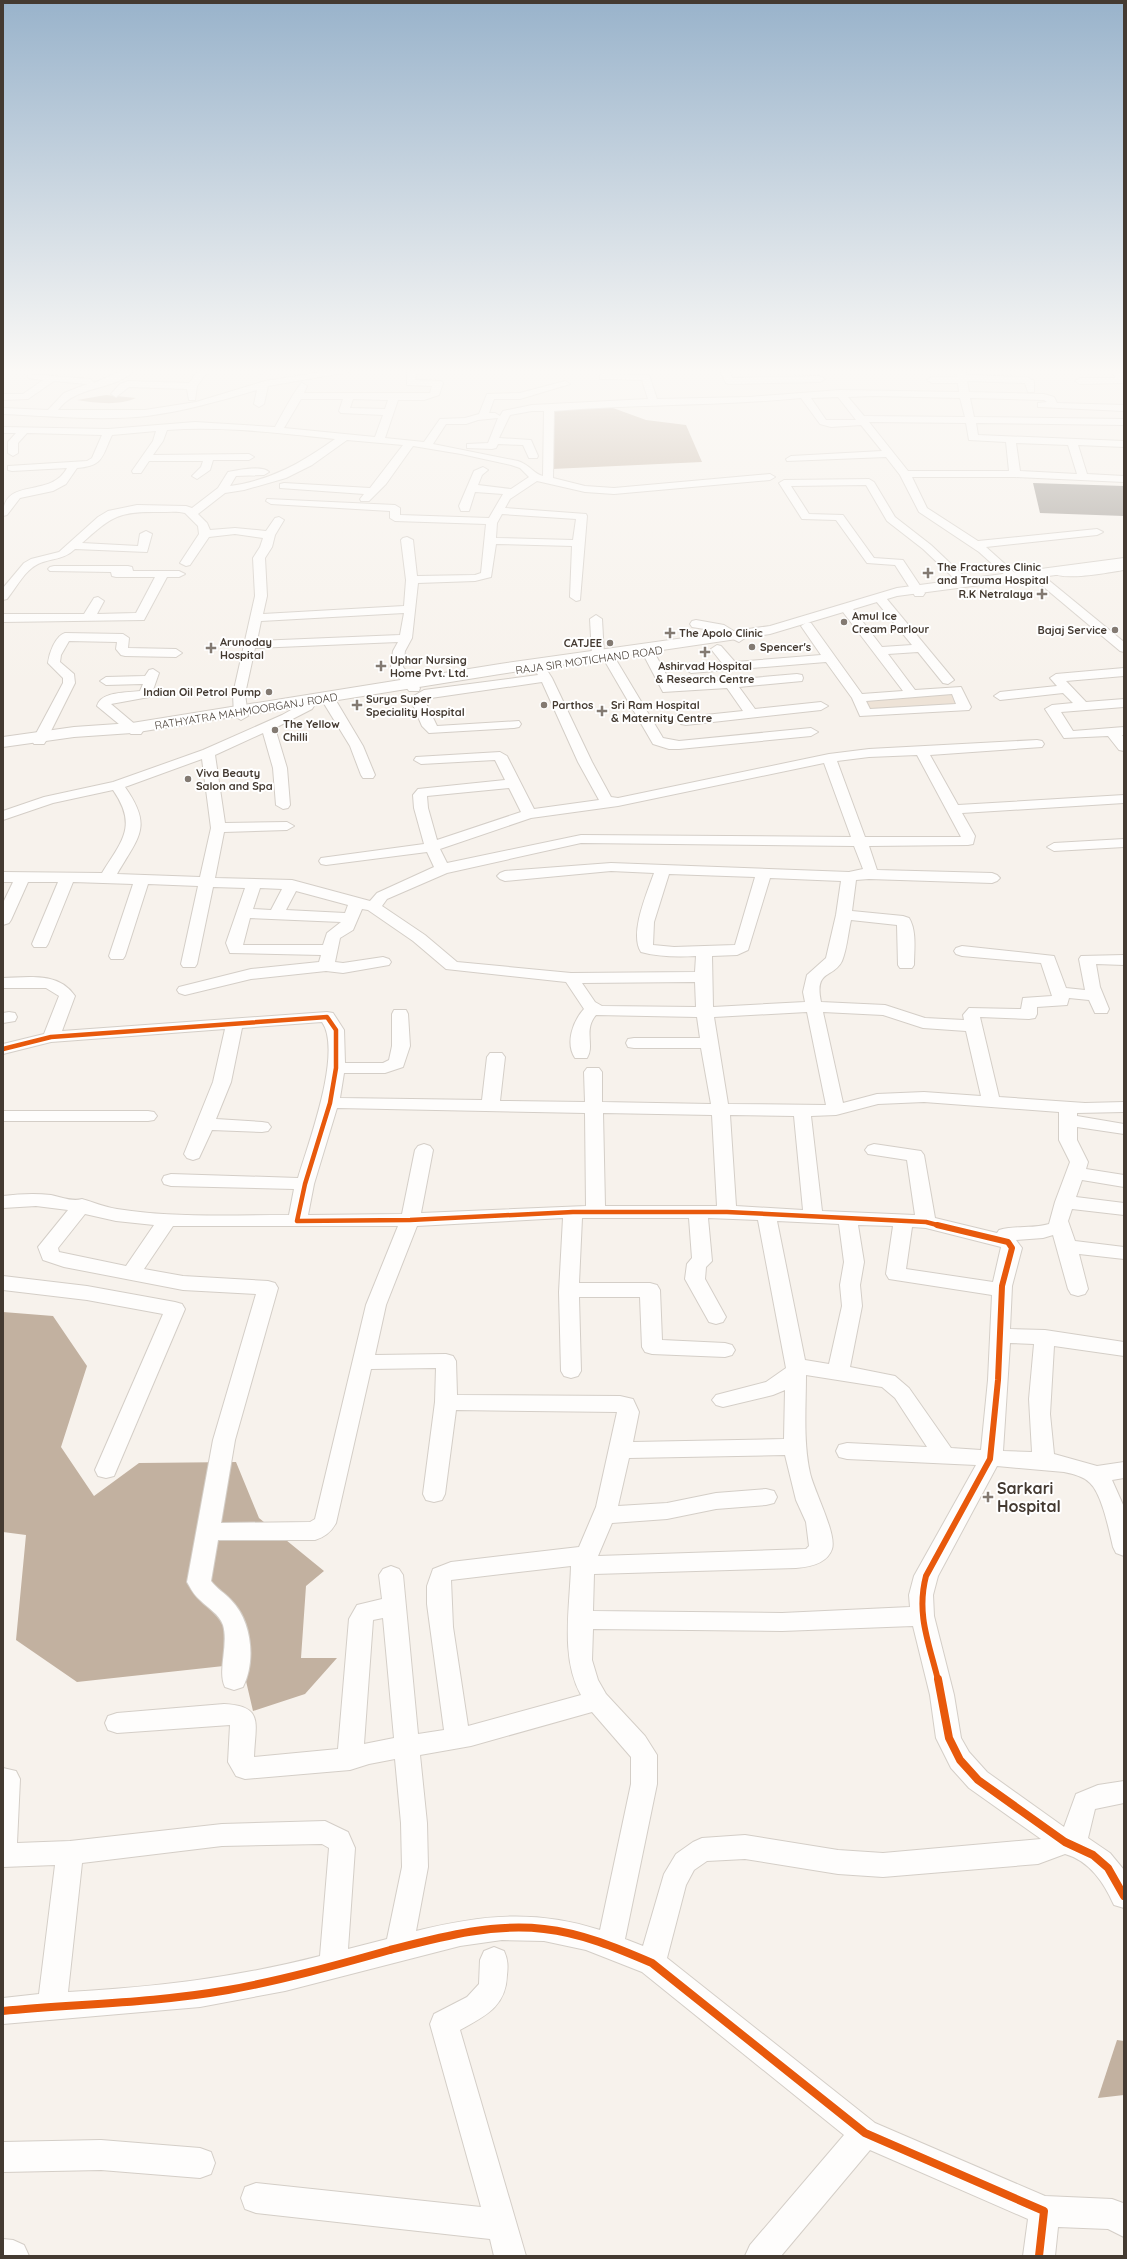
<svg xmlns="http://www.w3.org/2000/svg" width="1127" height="2259" viewBox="0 0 1127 2259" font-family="Quicksand,sans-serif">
<rect width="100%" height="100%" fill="#f7f2ec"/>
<path fill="#eee3d7" d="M957 692 961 707 870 713 862 699Z"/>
<g fill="#c2b1a0">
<path d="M106 395 136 398C118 406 97 403 77 400Z"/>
<path d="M602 404 646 420 686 425 702 462 552 469 555 407Z"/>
<path d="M3 1312 53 1316 87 1366 61 1447 94 1496 139 1463 236 1462 259 1518 324 1571 306 1586 301 1658H337L305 1694 253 1711 242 1664 77 1682 16 1640 26 1535 3 1532Z"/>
<path d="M1117 2040 1124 2041V2095L1098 2098Z"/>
</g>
<path fill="#9e9891" d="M1033 483 1124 486V516L1040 513Z"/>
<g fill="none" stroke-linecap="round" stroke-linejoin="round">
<g stroke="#d4cec7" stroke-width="2">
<g id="minor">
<path d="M123 370H135C113 392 77 384 58 410H145L196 402 265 381 335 370H360L268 386 264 404 259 407 254 404 257 390C220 401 185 411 147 416 103 421 48 416 3 414V408L48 410 64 393 87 384 54 381 28 399 3 400V394H23L43 380 28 378V374L90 379 94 383Z"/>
<path d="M199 370H209L197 386 195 400H189L187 389 129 387 116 397 111 394 120 384 128 381 189 383Z"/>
<path d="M266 370 261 374 256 371V370Z"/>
<path d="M407 370H417L415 380 441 381 443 383 439 395 424 400H398L385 438 424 442 440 419 465 418 479 414 487 394 520 393 565 381 570 384 520 399H494L489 413H495L500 416 503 411 532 405 648 399 642 380 600 379V375L603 374 649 375 657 399 749 397 840 390 959 392 958 383H932L927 380 932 377H957L956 370H966V375L1027 377 1034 381V392H1028L1025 383 967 381 969 392 1044 394 1054 397 1057 403 1124 405V411L1038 407V403L1047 402 1044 400 970 398 974 417 1123 419 1124 425 976 423 978 435 1124 441V447L1078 445 1087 474 1124 476V482L1015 477H912L927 508 978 541 1097 529 1103 532 1097 535 986 547 1016 574 1018 576 1016 578H1008L979 552 919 512 900 475 886 457 787 461 786 459 791 456 882 451 861 425 831 427 820 424 801 398C719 406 637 404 554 411L553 478 585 486 614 488 770 474 775 477 770 480 614 494 585 492 537 481 510 499 505 508 586 514 587 516 580 600 576 601 570 597 572 546 496 544 491 577 475 581 418 583 412 638 405 651 403 667 420 688 419 691H409L391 667 393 651 398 642 255 648 245 694 248 716 241 720 234 716 233 694 255 596 253 558 260 547 263 538 235 534 209 537 190 565 186 566 180 563 199 534 198 526 185 513C178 511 168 512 160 512 119 511 112 516 82 543L138 546 140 534 146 531 152 534 147 552 75 549C64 560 51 558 38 564 25 570 16 588 7 599L3 600V588L24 563 31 559 59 552 98 517 108 511 137 505 186 506 192 508 218 488 228 472C237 470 263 465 269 472L264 475 236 476 230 486C272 480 301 463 335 439 279 433 223 426 167 430L163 441 153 455 249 454 254 457 249 460H213L210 470 197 479 192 476 201 467 203 461H149L141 473H133L132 471 153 441 156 431 112 435C102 456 104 466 77 468L66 484 53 491 20 498 7 515 3 516C3 475 50 500 67 468L12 471 8 470V466L87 461 92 458 102 435 27 433 18 443V453L13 456 8 453V442L16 433H3V427L108 429 195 422 275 427C279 420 298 384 302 383L307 386 304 393H430L432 386 407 385ZM874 396 960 398 965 417 864 416 848 397ZM838 397 856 420H826L811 398ZM301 399H343L339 411 341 413 383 415 375 437 284 428ZM353 399 388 400 385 409 350 408ZM532 411H544L543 476C534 474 530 465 518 461L433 444 446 424H466L478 420 498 418 488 443 467 444V448L492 449 496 448 498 444 523 445 529 458H537L538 456 531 440 499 438 510 415ZM869 422 966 423 969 440 1006 442 1009 471H908ZM347 440 403 445 370 488 284 483 280 484V488L364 494 360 499 361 501H369L386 484 413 446 461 454 511 465 520 468 529 477 511 489 478 485 482 475 488 470 483 467 474 471 459 506 461 511H469L475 492 503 494 489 518 400 515V508L395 505 267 499 266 501 271 504 390 511V518L395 521 486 524 481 573 475 575 417 576 413 540 407 537 403 538 401 540 406 580 404 606 263 614 267 596 265 558 272 547 275 535 284 520 279 517 275 518 266 531 235 528 210 530 207 523 198 514 225 493 244 490 286 478 312 465ZM1016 443 1068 445 1077 474 1020 471ZM502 514 576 519 573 540 496 538 497 523ZM404 613 400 635 257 641 261 621Z"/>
<path d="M720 370H729L732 378 820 376 825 379 820 382 729 384 726 383Z"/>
<path d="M1113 370H1122L1124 383 1080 384 1075 381 1080 378H1115Z"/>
<path d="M869 479 874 482 895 517 931 545 968 580 970 582 968 584H960L923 549 887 521 866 485 791 486 809 514 843 515 874 558 903 560 925 593 923 596H915L895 565 867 563 836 520 802 519 779 483 784 480Z"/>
<path d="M1124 564V570C1111 572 1060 582 1052 572L1058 569 1074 570Z"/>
<path d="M54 566H128L132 567 133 571H179L185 574 179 577H167L144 620 3 622V614H84L94 598 98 597 104 601 97 614 136 613 155 577H116L112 576 111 572 50 571 48 569 50 567Z"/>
<path d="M1037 573 1041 574 1124 642V652L1120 651 1033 578 1031 576Z"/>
<path d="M882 597 886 598 954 680 948 684 943 683 918 652 888 654 915 690 961 687 971 707 969 710 860 716 852 698 826 662 691 673 685 669 691 665 722 663 711 649 717 645 721 646 735 662 821 655 801 626 807 622 811 623 862 694 903 691 843 612 845 609H853L882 647 912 645 876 601ZM952 694 956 704 870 709 866 701Z"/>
<path d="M596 615 602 619 604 655 598 659 592 655 590 619Z"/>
<path d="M696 620 724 625 745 638 739 642 717 631 692 627 690 624 692 621Z"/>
<path d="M65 633 123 634 129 638 128 648 176 649 182 653 176 657 125 656 121 655 116 649 117 642 69 641 61 655 60 662 74 674 75 683 46 741 44 744H34L32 741 63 683V678L48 663C49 654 55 636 65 633Z"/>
<path d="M648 648 654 652 672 685 797 674 802 675 803 678 802 681 739 687 755 709 821 702 828 706 821 710 686 725 681 724 679 721 686 717 743 711 727 688 663 692 642 652Z"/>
<path d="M609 654 615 658 663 738 679 741 811 728 818 732 811 736 679 749H669L653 744 603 658Z"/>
<path d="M539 663 543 664 552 678 592 762 611 797 618 798 829 754 869 749 1037 740 1042 741 1044 744 1042 747 930 755 958 805 1124 795V803L962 813 975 836 973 844 968 845 869 846 877 870 992 873 997 875 1000 878 997 881 992 883 869 879 856 880 852 911 903 916 909 918C917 931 914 950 914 965L912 968H900L898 965 897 925 851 920C848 933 847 949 842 961 833 979 814 969 821 1002L885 1005 925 1018 964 1020 963 1015 969 1008 1021 1009 1023 998 1052 996 1041 963 962 956 956 954 954 951 956 948 962 946 1054 956 1066 988 1085 990 1079 959 1081 956 1124 955V965L1096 964 1100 987 1109 1009 1107 1013H1095L1089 1000 1069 998 1067 1005 1037 1007V1014L1035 1018 1029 1019 980 1017 999 1097 1085 1103 1124 1102V1112L1077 1113V1116L1124 1124V1134L1077 1127V1140L1088 1162 1086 1169 1124 1175V1187L1082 1180 1076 1197 1124 1203V1215L1072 1209 1068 1221 1075 1241 1124 1247V1259L1079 1254 1088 1289 1085 1294 1078 1296 1071 1294 1068 1289 1053 1235 1043 1238 1016 1240 1022 1248 1012 1286 1010 1329 1045 1330 1124 1342V1356L1054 1346 1050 1414 1054 1454 1097 1466 1124 1462V1478L1112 1480 1124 1507V1556L1116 1553 1113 1547C1109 1530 1102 1494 1090 1483 1083 1476 1073 1474 1064 1472L997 1466 938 1576 933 1595 934 1616 954 1695 961 1738 969 1752 987 1772 1064 1827 1076 1794 1098 1785 1124 1781V1803L1095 1809 1088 1838 1110 1853 1124 1870V1908L1114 1905C1104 1883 1090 1861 1065 1854L1038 1864 883 1877 838 1874 745 1859 707 1861 694 1870 686 1885 667 1958 875 2123 1045 2196 1112 2199 1123 2203 1124 2237 1108 2229 1058 2227 1055 2256H1023L1028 2219 870 2150 781 2256H745L750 2245 844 2135 642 1972 586 1950 544 1941 502 1940 460 1946 285 1991 200 2007 3 2024V1998L39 1994 55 1865 3 1867V1768L16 1771 20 1779 17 1843 70 1841 222 1824 325 1821 348 1832 355 1848 348 1949 387 1939 402 1867 401 1823 395 1759 369 1764 350 1770 245 1779 236 1776 228 1762 230 1725 117 1733 108 1730 105 1723 108 1716 117 1713 224 1704C265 1706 255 1724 254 1757L338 1749 349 1619 357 1605 382 1599 379 1575 383 1569 391 1566 399 1569 403 1575 418 1734 444 1730 427 1604V1586L433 1569 451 1562 579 1547 596 1507 617 1412 456 1410 445 1494 442 1500 434 1502 426 1500 423 1494 435 1402 436 1368 371 1369 336 1523C331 1532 325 1537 315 1540H218L211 1581C217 1589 225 1593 231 1600 252 1621 256 1661 243 1687L234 1690 225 1687C217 1671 229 1645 223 1625 219 1614 208 1608 200 1600 194 1595 191 1589 187 1582L213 1440 256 1294 183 1290 64 1267 43 1260 38 1247 68 1210 36 1206 3 1208V1196C19 1194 34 1193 51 1195 61 1197 72 1202 82 1199 93 1202 104 1207 117 1209 173 1218 232 1215 289 1215L294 1189 171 1186 164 1184 162 1180 164 1176 171 1174 298 1178C308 1144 343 1052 322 1022L242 1028 231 1082 216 1119 262 1122 268 1123 271 1127 268 1131 262 1132 212 1130 199 1158 193 1160 187 1158 184 1154 213 1082 225 1029 51 1042 3 1054V1044L44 1034 59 996 46 988H3V978C29 977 59 972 75 996L62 1031 327 1012 333 1013 344 1030 345 1063H383L389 1060 392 1046V1014L394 1010H406L408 1014 410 1046 403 1067 385 1073H344L340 1098 482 1100 487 1057 490 1053H502L505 1057 500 1101 585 1102 584 1072 587 1068H599L602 1072V1102L711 1104 701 1048H634L628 1047 626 1043 628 1039 634 1038H700L697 1017 596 1015C583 1030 595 1046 587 1058H575C565 1043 573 1021 584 1009L566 982 446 969 413 941 368 910 362 909 353 930 340 938 335 962 343 963 383 957 389 959 391 962 389 965 343 973 326 971 251 979 185 995 179 993 177 990 179 987 251 969 319 962 321 955 230 953 226 943 245 888 213 887 197 964 195 967H183L181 964 198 886 148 884 125 956 123 959H111L109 956 133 884 73 882 48 944 46 947H34L32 944 58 882H28L11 920 9 923 3 925V903L13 882H3V872L102 873C122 841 138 826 113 790L53 803 3 820V811L44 797 113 782 203 750 282 715 300 705 298 701 305 697 310 698 314 706 312 709 275 728 287 768 290 805 288 808 283 809 276 805 273 768 263 733 215 755 225 823 287 822 294 826 287 830 224 832 215 878 292 880 370 901 377 893 434 867 427 852 326 865 321 864 319 861 321 858 424 844 414 808 413 795 418 789 505 780 495 760 421 764 414 760 416 757 500 752 507 756 534 809 599 800 578 762 542 682 424 699 437 726 519 721 521 724 519 727 514 728 429 733 422 726 410 698 424 690 538 675 533 667ZM917 755 961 837H865L837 761 869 757ZM202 759 211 828 200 877 117 874C139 836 153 827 125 787ZM824 763 851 837 581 835 447 863 440 849 531 818 618 806ZM509 788 521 812 437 840 428 808 427 796ZM581 843 854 846 863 869 849 872 611 863 505 871 500 873 497 876 500 879 505 881 611 871 654 873C647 893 629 934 641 952 659 957 678 957 696 956L695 972 571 973 457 962 425 935 382 906 387 899 447 873ZM669 874 755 877 735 945 674 947 653 945 654 922ZM770 878 841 881 836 915 826 958 807 975 803 992 805 1002 713 1007 712 956 737 955 748 950ZM260 888 282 889 271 910 253 909ZM296 891 348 905 345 913 286 910ZM250 918 341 922 327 933 323 945H243ZM695 982 696 1007 602 1006 595 1002 582 983ZM807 1012 826 1105 728 1104 714 1017ZM823 1012 883 1015 923 1028 966 1031 981 1096 924 1092 877 1094 843 1103ZM924 1102 1059 1112V1140L1070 1162 1055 1202 1049 1224C1033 1229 1016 1225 999 1230L997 1233 935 1218 924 1155 921 1151 874 1144 868 1146 865 1150 868 1154 907 1160 915 1215 822 1211 811 1116 836 1115 878 1104ZM337 1108 585 1113 586 1206 421 1213 433 1150 430 1146 424 1144 418 1146 415 1150 402 1214 308 1215 314 1184ZM603 1113 712 1115 717 1206H605ZM730 1115 794 1116 803 1210 736 1206ZM85 1214 116 1221 154 1225 126 1266 59 1252 58 1248ZM563 1218 559 1292 561 1371 564 1376 571 1378 578 1376 581 1371 579 1297H640L642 1347 645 1352 652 1354 725 1357 732 1355 735 1350 732 1345 725 1343 662 1340 660 1290 657 1285 650 1283H579L582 1218H689L692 1258 687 1264 685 1279 709 1322 716 1324 723 1322 726 1317 705 1279 706 1267 712 1261 708 1218 758 1220 786 1368 766 1382 716 1395 712 1400 716 1405 723 1407 773 1395 785 1390 784 1439 633 1442 639 1412 633 1399 620 1396 457 1395 456 1361 453 1356 446 1354 375 1355 386 1305 417 1226ZM777 1221 839 1224 844 1262 840 1285 842 1306 829 1364 805 1360ZM858 1225 893 1226 886 1274 889 1279 992 1295 988 1380 981 1450 951 1448 909 1388 895 1376 850 1367 862 1306 860 1285 864 1262ZM173 1226H398L366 1305 315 1519 310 1522 221 1523 235 1440 278 1288 275 1283 268 1281 183 1276 144 1269ZM912 1227 926 1228 1001 1247 993 1282 906 1269ZM1010 1343 1034 1344 1029 1399 1032 1452 1003 1451ZM806 1375 882 1387 895 1398 927 1447 847 1443 839 1445 836 1451 839 1457 847 1459 976 1465 914 1576 909 1595 910 1607 782 1613 593 1611 594 1574 796 1568C809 1567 827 1564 832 1549 837 1534 814 1491 810 1473 803 1441 806 1407 806 1375ZM785 1455 796 1500 806 1522 809 1546 806 1549 598 1556 612 1523 667 1519 716 1509 766 1505 774 1503 777 1497 774 1491 766 1489 716 1493 667 1503 618 1506 629 1458ZM571 1566C570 1607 560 1658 581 1695L468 1726 453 1627 451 1580ZM383 1618 394 1738 364 1744 373 1620ZM913 1626 930 1695 936 1738 951 1768 969 1788 1041 1839 883 1853 838 1850 745 1835 702 1838 693 1842 676 1854 664 1874 643 1946 625 1939 657 1784V1755L645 1736 606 1694 598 1680 592 1660 593 1629 782 1631ZM592 1712 631 1757V1784L600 1930C535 1909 480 1915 416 1931L428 1867 427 1823 420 1755 471 1746ZM322 1844 329 1848 320 1956C234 1978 155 1987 68 1992L82 1863 222 1846Z"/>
<path d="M1124 668V676L1066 681 1086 702 1124 699V707L1061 712 1073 731 1124 727V735H1122L1124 738V751L1119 750 1108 736 1064 738 1045 709 1052 705 1073 703 1063 693 1000 700 994 696 1000 692 1057 686 1050 678 1056 674Z"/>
<path d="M153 669 159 673 153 690 149 697 111 704 143 731 141 734H131L97 706C101 691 127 693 140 691L143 684 106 685 100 681 106 677 145 676 149 670Z"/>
<path d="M330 698 335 699 363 746 375 775 373 778H363L361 775 350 746 323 702Z"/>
<path d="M1124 839V847L1054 851 1047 847 1054 843Z"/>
<path d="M9 1012 15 1013 17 1017 15 1021 3 1023V1013Z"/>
<path d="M3 1111H148L154 1112 157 1116 154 1120 148 1121H3Z"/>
<path d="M3 1276 87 1286 175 1302 182 1304 185 1309 114 1476 106 1478 98 1476 95 1470 163 1314 87 1300 3 1290Z"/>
<path d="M494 1947 504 1951C508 1960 508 1966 507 1975 506 2007 485 2016 460 2030L526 2256H494L490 2239 256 2213 245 2209 241 2198 245 2187 256 2183 481 2207 430 2024 434 2014 467 1997 479 1984 480 1960 484 1951Z"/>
<path d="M101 2140 200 2148 211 2152 215 2163 211 2174 200 2178 101 2170 3 2172V2142Z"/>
<path d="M3 2239 13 2240 24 2245 29 2256H3Z"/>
</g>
</g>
<g stroke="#d4cec7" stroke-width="2">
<path id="major" d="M1124 558V566L897 596 770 634 500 674 132 733 74 737 3 747V737L74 727 132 723 500 664 770 626 897 588Z"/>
</g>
<use href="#minor" fill="#fefdfc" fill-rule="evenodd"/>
<use href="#major" fill="#fefdfc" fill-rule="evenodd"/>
<g stroke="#fff" stroke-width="7">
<path id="cycleway-far2" d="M3 1049 51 1037 327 1017 336 1030V1068L330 1103 305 1184 297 1221 410 1220 573 1212H727L926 1222 941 1226"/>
</g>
<g stroke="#fff" stroke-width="8">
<path id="cycleway-far1" d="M937 1225 1008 1242 1012 1248 1002 1286 998 1380 990 1459 926 1576C916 1614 929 1643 938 1680"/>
</g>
<g stroke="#fff" stroke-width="10">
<g id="cycleway">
<path d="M938 1679 949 1738 960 1760 978 1780 1065 1842 1093 1855 1108 1868 1124 1896"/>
<path d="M3 2011C78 2004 154 2003 228 1990 283 1980 337 1965 390 1950 441 1937 492 1923 544 1929 582 1933 617 1948 652 1963L865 2133 1044 2211 1039 2256"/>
</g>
</g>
<use href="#cycleway-far2" stroke="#e8590c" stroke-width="4.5"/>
<use href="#cycleway-far1" stroke="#e8590c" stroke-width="6"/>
<use href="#cycleway" stroke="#e8590c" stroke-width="8"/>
</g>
<linearGradient id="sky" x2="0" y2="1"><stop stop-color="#99b3cb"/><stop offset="0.54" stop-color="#fbf9f6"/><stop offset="1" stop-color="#fbf9f6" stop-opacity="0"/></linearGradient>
<rect width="1127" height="687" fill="url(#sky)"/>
<g fill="#837a72" stroke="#fff" stroke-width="1.5">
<path d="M926 567h4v4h4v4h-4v4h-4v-4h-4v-4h4z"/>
<path d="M1040 588h4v4h4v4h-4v4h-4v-4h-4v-4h4z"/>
<circle cx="844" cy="622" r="4"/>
<circle cx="1115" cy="630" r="4"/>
<path d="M668 627h4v4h4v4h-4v4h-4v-4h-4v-4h4z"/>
<circle cx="610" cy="643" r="4"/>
<circle cx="752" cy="647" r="4"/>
<path d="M209 642h4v4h4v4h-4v4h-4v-4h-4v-4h4z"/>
<path d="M703 646h4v4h4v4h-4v4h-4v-4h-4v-4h4z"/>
<path d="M379 660h4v4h4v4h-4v4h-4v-4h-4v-4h4z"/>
<circle cx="269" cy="692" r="4"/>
<path d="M355 699h4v4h4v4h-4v4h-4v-4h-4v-4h4z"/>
<circle cx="544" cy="705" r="4"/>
<path d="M600 705h4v4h4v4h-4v4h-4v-4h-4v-4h4z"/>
<circle cx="275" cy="730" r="4"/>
<circle cx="188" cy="779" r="4"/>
<path d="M986 1491h4v4h4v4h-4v4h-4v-4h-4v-4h4z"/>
</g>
<g text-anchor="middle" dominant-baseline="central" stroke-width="4" stroke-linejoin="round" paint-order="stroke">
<g font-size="11" font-weight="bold" fill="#443a31" stroke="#fff" text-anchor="start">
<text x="937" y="567">The Fractures Clinic<tspan x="937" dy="13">and Trauma Hospital</tspan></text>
<text x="1033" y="594" text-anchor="end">R.K Netralaya</text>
<text x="852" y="616">Amul Ice<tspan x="852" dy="13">Cream Parlour</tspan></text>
<text x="1107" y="630" text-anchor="end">Bajaj Service</text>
<text x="679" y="633">The Apolo Clinic</text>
<text x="220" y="642">Arunoday<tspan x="220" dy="13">Hospital</tspan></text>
<text x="602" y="643" text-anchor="end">CATJEE</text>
<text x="760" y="647">Spencer's</text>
<text x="390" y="660">Uphar Nursing<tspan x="390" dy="13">Home Pvt. Ltd.</tspan></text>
<text x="705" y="666" text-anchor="middle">Ashirvad Hospital<tspan x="705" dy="13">&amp; Research Centre</tspan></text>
<text x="261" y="692" text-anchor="end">Indian Oil Petrol Pump</text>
<text x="366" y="699">Surya Super<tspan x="366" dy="13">Speciality Hospital</tspan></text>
<text x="552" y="705">Parthos</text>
<text x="611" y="705">Sri Ram Hospital<tspan x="611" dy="13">&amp; Maternity Centre</tspan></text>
<text x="283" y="724">The Yellow<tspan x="283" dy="13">Chilli</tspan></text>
<text x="196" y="773">Viva Beauty<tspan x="196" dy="13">Salon and Spa</tspan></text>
</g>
<g font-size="11" fill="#443a31" stroke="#fff">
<text transform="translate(589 660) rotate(-8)">RAJA SIR MOTICHAND ROAD</text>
<text transform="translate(246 711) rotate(-9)">RATHYATRA MAHMOORGANJ ROAD</text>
</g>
<g font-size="16" font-weight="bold" fill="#443a31" stroke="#fff" text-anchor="start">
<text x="997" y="1488">Sarkari<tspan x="997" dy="18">Hospital</tspan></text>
</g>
</g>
<rect width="1127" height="2259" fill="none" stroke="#443a31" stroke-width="8"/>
</svg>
